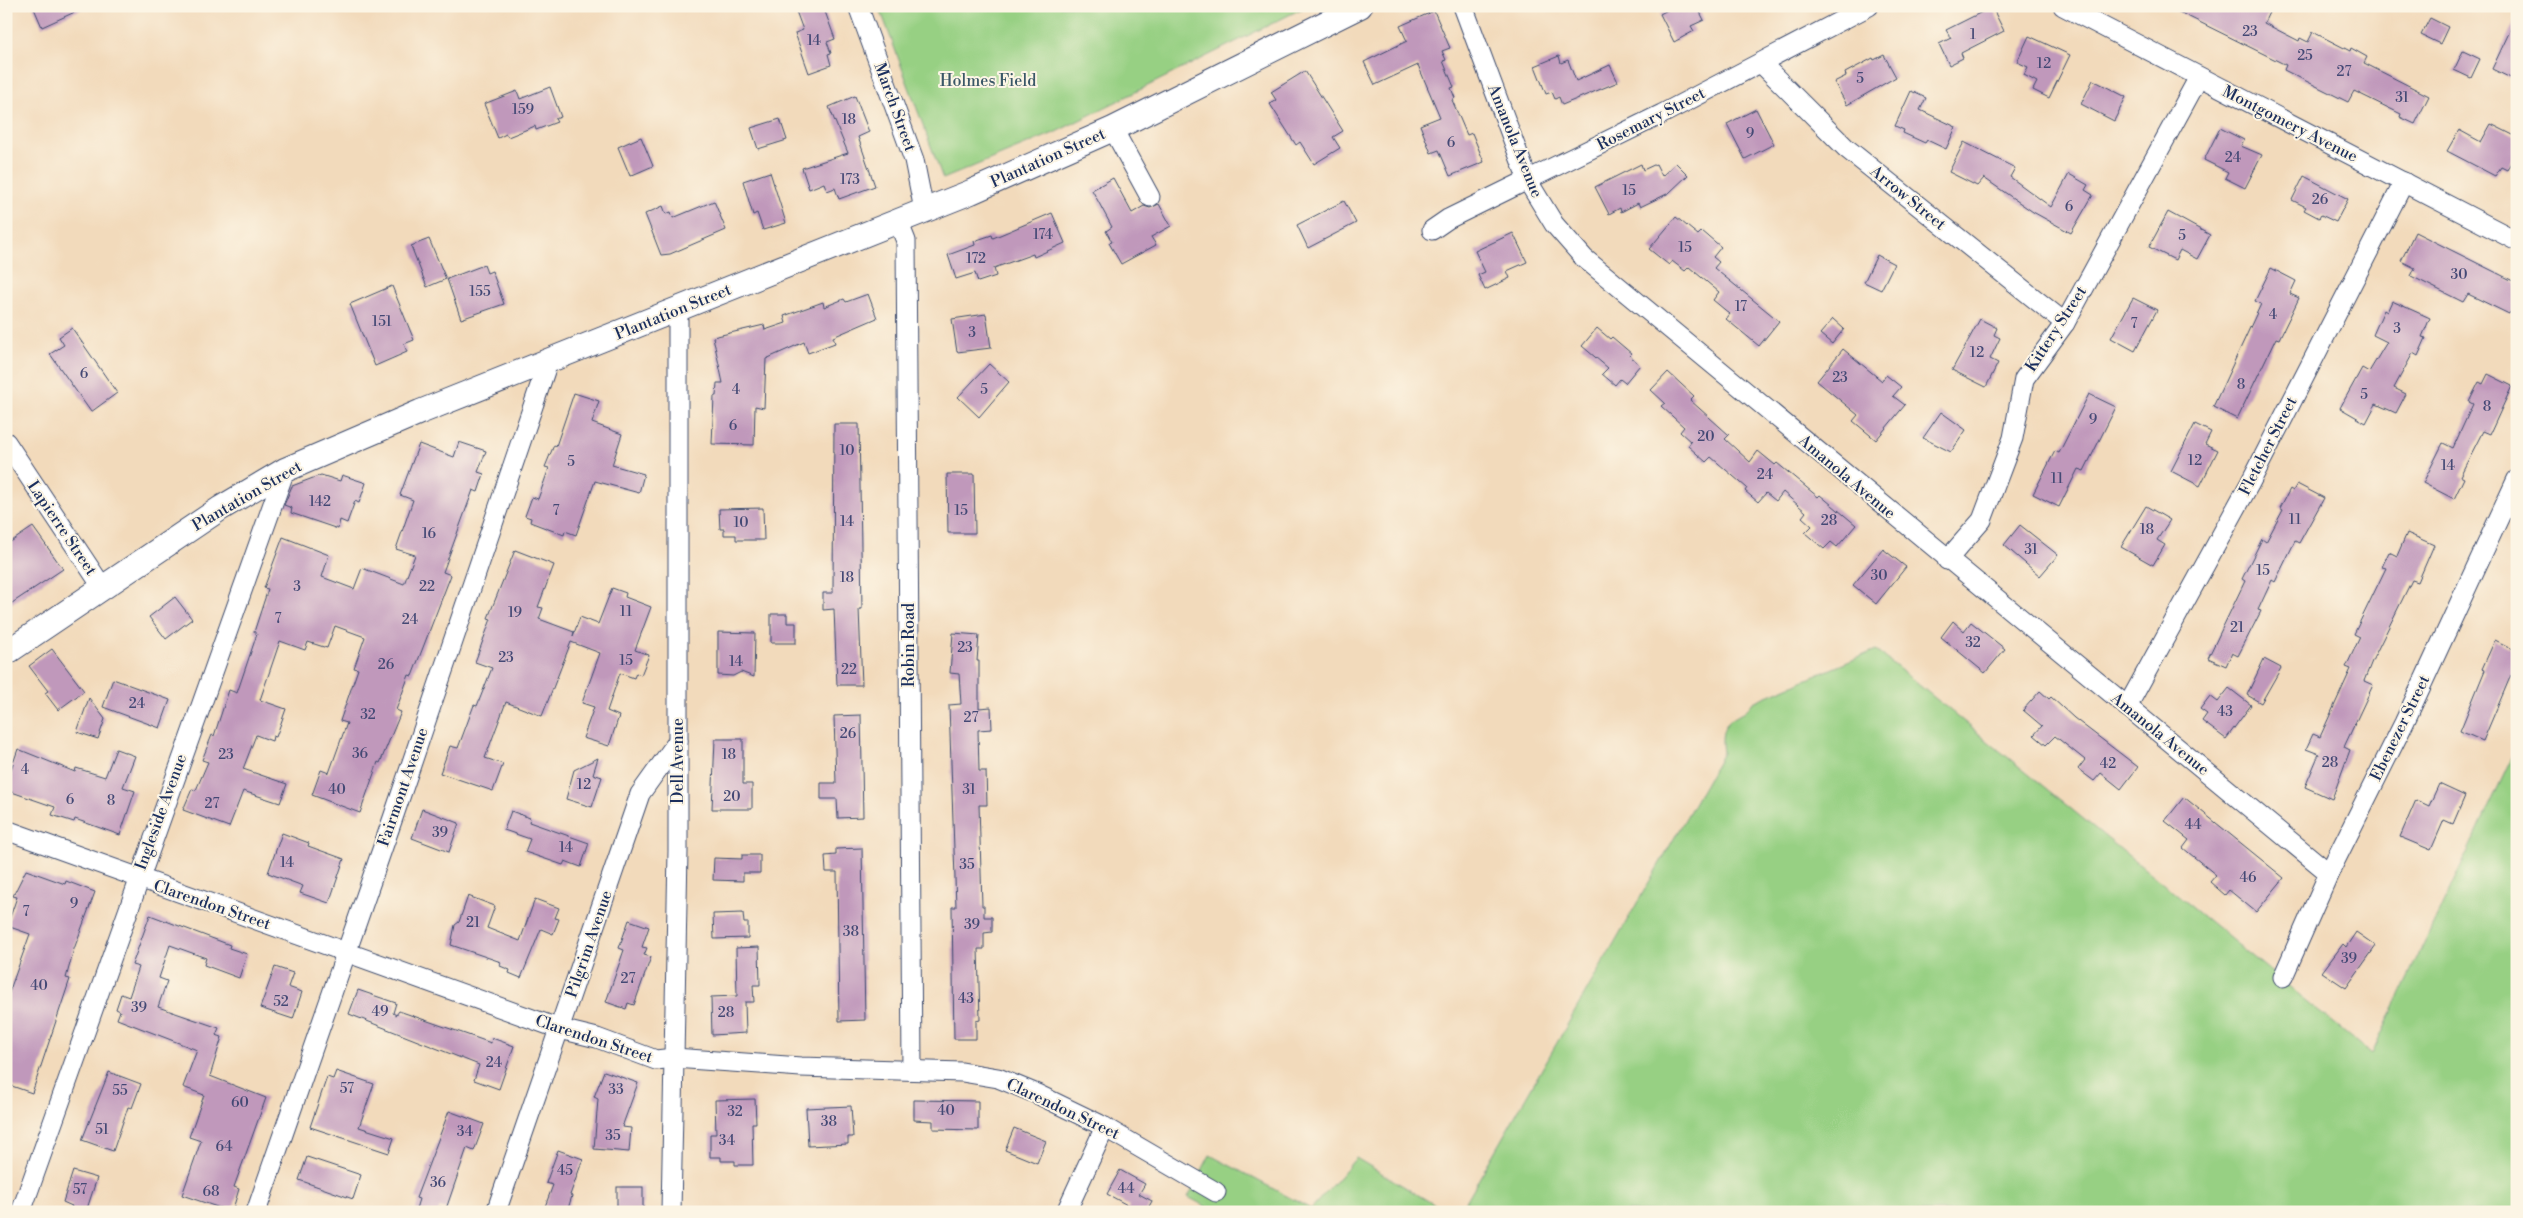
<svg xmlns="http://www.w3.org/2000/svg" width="2523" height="1218" viewBox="0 0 2523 1218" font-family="'Libre Bodoni',serif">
<rect width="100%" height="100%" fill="#fcf5e5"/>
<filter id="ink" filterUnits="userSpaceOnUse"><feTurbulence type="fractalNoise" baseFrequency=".02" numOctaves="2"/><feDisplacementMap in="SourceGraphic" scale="10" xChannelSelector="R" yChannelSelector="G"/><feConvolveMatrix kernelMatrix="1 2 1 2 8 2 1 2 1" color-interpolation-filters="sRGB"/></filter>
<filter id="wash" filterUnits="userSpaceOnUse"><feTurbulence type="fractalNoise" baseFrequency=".0096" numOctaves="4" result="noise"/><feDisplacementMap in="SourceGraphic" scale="20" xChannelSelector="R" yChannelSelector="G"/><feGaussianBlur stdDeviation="1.12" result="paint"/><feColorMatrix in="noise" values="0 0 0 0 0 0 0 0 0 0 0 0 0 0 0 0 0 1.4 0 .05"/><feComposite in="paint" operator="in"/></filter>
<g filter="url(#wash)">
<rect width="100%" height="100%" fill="#f2dabb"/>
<g fill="#97d083" stroke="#598070">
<path d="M879 6H1307L1054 133 943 179Z"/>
<path d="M1876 650 2372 1054 2517 747V1212H1460L1723 753C1717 712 1740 723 1753 702Z"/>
<path d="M1210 1155 1311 1209 1356 1158 1447 1212H1216L1188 1197Z"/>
</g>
<g id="blocks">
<g fill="#c098bb">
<path d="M33 6H88L42 27Z"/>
<path d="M810 6H823L835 39 827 42 831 53 828 54 831 65 809 73 795 33 803 30 796 11Z"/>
<path d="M1675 6H1697L1704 20 1691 26 1694 31 1674 42 1660 14Z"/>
<path d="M2167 6H2272L2264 23 2299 41 2300 38 2308 42 2313 32 2350 51 2351 48 2367 57 2364 63 2429 96 2415 124 2400 117 2401 114 2354 91 2348 102 2284 70 2286 65Z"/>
<path d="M1992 7 2004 31 1961 53 1963 58 1949 65 1939 44 1951 38 1946 30Z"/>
<path d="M1434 11 1450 48 1442 51 1446 60 1443 61 1454 87 1451 88 1455 98 1452 100 1467 135 1472 133 1484 162 1450 176 1439 150 1431 153 1420 125 1440 117 1418 65 1375 85 1364 62 1407 41 1400 26Z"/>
<path d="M2517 16V81L2492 69Z"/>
<path d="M2430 18 2448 27 2440 44 2421 35Z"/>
<path d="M2029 36 2070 55 2049 98 2033 90 2037 82 2024 75 2028 67 2017 62Z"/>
<path d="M2463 51 2480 59 2471 78 2454 70Z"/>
<path d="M1884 55 1896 77 1847 105 1834 82 1846 76 1845 73 1873 58 1874 60Z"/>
<path d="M1559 56 1561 63 1568 60 1576 81 1610 65 1618 82 1562 105 1559 97 1555 99 1552 92 1546 94 1535 66Z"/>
<path d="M1305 71 1343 131 1333 137 1340 148 1314 164 1300 142 1296 145 1270 104 1276 100 1271 92Z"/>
<path d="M2093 80 2126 97 2114 121 2081 104Z"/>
<path d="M550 87 561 117 555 119 557 122 536 130 535 126 508 137 506 134 498 138 484 104 517 91 520 99Z"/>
<path d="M1911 91 1926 98 1920 110 1956 127 1946 149 1927 140 1925 143 1903 133 1904 130 1895 126Z"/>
<path d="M855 96 869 132 858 137 875 186 839 199 835 188 827 191 824 183 809 189 802 168 848 153 829 107Z"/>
<path d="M1756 109 1774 144 1745 159 1727 124Z"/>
<path d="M780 119 787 140 758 149 751 128Z"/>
<path d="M2491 124 2517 137V151L2507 170 2501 167 2495 176 2447 151 2459 130 2481 142Z"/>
<path d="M2220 128 2244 140 2241 146 2262 155 2245 188 2225 178 2228 172 2204 160Z"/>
<path d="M641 137 653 166 630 176 618 147Z"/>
<path d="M1964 142 2015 168 2010 177 2051 207 2069 174 2088 185 2085 190 2093 195 2071 233 2033 212 1984 178 1977 186 1949 172Z"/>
<path d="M1676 163 1688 175 1669 193 1640 207 1638 203 1621 212 1620 208 1609 214 1595 187 1641 164 1643 170 1656 164 1662 176Z"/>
<path d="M770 172 786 223 763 230 757 213 753 215 743 181Z"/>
<path d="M2304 176 2348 199 2336 222 2321 215 2319 218 2304 210 2306 207 2292 200Z"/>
<path d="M1113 178 1132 213 1144 206 1150 208 1159 204 1171 226 1151 237 1156 245 1121 264 1109 243 1112 242 1106 231 1112 227 1092 190Z"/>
<path d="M714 201 726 230 670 254 661 255 645 214 663 206 666 214 671 212 673 218Z"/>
<path d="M1344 201 1356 223 1308 248 1297 225Z"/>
<path d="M2168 212 2210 235 2197 259 2180 250 2175 260 2149 247Z"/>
<path d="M1052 213 1065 243 1034 257 1033 254 994 268 996 276 978 282 975 273 956 279 948 255 975 245 974 241 992 235 993 238Z"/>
<path d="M1676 217 1698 235 1702 231 1721 247 1713 257 1719 262 1714 268 1779 321 1759 346 1726 319 1730 314 1713 300 1719 292 1689 267 1685 271 1672 261 1669 265 1649 249Z"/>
<path d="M2415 232 2517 283V315L2510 312 2509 314 2468 294 2463 302 2411 276 2415 268 2401 261Z"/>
<path d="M1513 233 1527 262 1507 271 1510 278 1485 290 1478 275 1485 272 1475 251Z"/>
<path d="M429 239 446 279 427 287 411 246Z"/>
<path d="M1877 255 1894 264 1881 290 1864 282Z"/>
<path d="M484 265 487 273 492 271 504 304 461 319 447 279Z"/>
<path d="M2271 268 2296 281 2290 294 2299 298 2279 339 2276 338 2237 419 2213 407 2261 304 2255 301Z"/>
<path d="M392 286 414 340 404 344 407 352 375 366 350 304Z"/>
<path d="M868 294 877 318 833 337 835 343 808 353 804 342 766 359 764 408 755 406 754 445 712 444 714 396H716L717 383H723L713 337 764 325 765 330 786 323 784 316 823 302 824 307 844 299 846 302Z"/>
<path d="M2133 298 2157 310 2135 351 2111 338Z"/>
<path d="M2392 301 2430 318 2422 337 2426 338 2418 356 2413 353 2394 388 2406 394 2396 413 2376 404 2366 423 2340 408 2362 368 2369 372 2387 342 2373 335 2384 310 2387 312Z"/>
<path d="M986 314 991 348 957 352 952 319Z"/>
<path d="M1833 319 1844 329 1832 344 1820 334Z"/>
<path d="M1980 319 1997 328 1994 335 2000 338 1990 359 1998 363 1986 387 1952 370Z"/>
<path d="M72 328 117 393 91 412 50 354 64 345 59 337Z"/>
<path d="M1597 328 1610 339 1612 337 1632 354 1630 356 1640 365 1625 383 1620 379 1615 385 1602 374 1608 368 1582 346Z"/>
<path d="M1843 349 1882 381 1886 375 1901 387 1893 396 1905 405 1876 440 1853 421 1858 415 1817 381Z"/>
<path d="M989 364 1009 382 979 417 958 397Z"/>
<path d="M1668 372 1694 396 1690 400 1729 435 1725 439 1750 462 1758 451 1775 465 1777 463 1818 497 1820 495 1856 525 1837 547 1831 542 1824 549 1805 533 1812 526 1802 517 1806 512 1783 492 1776 501 1766 493 1758 502 1745 491 1747 488 1711 457 1706 462 1688 446 1691 442 1680 432 1684 427 1661 406 1665 403 1651 390Z"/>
<path d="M2488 374 2512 386 2490 434 2483 431 2460 476 2464 478 2454 499 2423 483 2443 443 2453 448 2473 404 2469 402 2479 382 2483 384Z"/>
<path d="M574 393 599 401 592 423 622 434 612 465 644 474 639 493 595 481 576 535 565 531 564 535 530 522 531 518 525 516 532 497 538 499 549 468 545 467 554 445 556 446Z"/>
<path d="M2089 394 2116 407 2084 471 2078 469 2059 507 2033 494 2055 451 2059 453Z"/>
<path d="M1941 412 1966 430 1951 452 1923 438Z"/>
<path d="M834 424H859L862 609H859L862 685H837L834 609 823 610V593H833Z"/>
<path d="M2195 424 2211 432 2205 444 2218 450 2200 486 2171 471Z"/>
<path d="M459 442 486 451 478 472 484 474 478 492 473 490 443 572 451 575 412 676 409 675 396 710 401 712 380 763 378 762 360 813 312 795 321 770 329 773 347 723 340 721 358 669 354 668 365 637 335 626 327 648 308 642 305 650 280 641 260 700 286 709 276 737 273 736 272 741 256 735 243 769 287 784 280 803 243 791 229 827 183 810 192 789 196 790 208 762 202 760 212 735 214 736 229 690 237 693 257 634 254 632 268 589 264 588 283 537 329 555 322 577 354 589 362 568 404 584 415 555 396 549 413 500 400 495 419 444 454 457Z"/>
<path d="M947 474H974L975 533H948Z"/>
<path d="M321 475 340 481 342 475 366 483 359 503 355 501 347 523 340 520 338 529 291 513 292 508 284 505 292 486Z"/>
<path d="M2297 484 2324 498 2299 543 2295 541 2275 582 2272 580 2258 610 2261 611 2238 656 2232 653 2226 666 2208 658 2245 581 2242 579 2262 539 2266 542 2283 510 2280 508 2290 489 2293 491Z"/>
<path d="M2146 506 2170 520 2157 540 2165 545 2153 565 2121 547Z"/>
<path d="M763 508 764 540H736V535H724V529H720L719 509Z"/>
<path d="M2020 525 2058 555 2040 576 2004 545Z"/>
<path d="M33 527 63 569 6 607V545Z"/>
<path d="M2407 533 2434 545 2418 582 2412 580 2372 661 2364 681 2373 685 2344 747 2350 750 2332 799 2305 787 2319 754 2306 749 2313 734 2320 737 2351 669 2346 667 2360 637 2354 634 2386 568 2382 567 2389 552 2397 556Z"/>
<path d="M1883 549 1906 567 1876 604 1853 585Z"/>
<path d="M515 550 554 565 538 607 543 608 539 619 574 632 573 636 580 617 598 624 612 588 626 593 625 597 651 607 635 650 649 655 641 675 636 673 634 678 620 673 607 711 619 716 609 746 583 738 594 707 582 703 600 653 571 642 542 716 506 702 485 758 503 764 493 791 440 773 450 746 458 748 474 705 477 706 492 668 475 662 491 619 488 618Z"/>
<path d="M175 597 192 619 166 639 149 617Z"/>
<path d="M771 614H787V623H796V643H771Z"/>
<path d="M1953 621 1964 631 1971 622 2005 649 1985 673 1941 637Z"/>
<path d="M718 632 755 633 754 677 741 672 733 676 718 675Z"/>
<path d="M953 633 979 635 977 661H979V708L991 707 992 729 978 730 979 771H986L987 805H979L982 906H984V917H992V932L984 933V949H978L980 1020 976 1021V1039H954L952 907H956L949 705 961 704 959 674 950 673Z"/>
<path d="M2495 640 2517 651V678L2511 675 2483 741 2460 731 2485 670 2482 669Z"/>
<path d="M52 649 84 691 58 710 45 693 48 691 29 666Z"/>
<path d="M2264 659 2281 668 2261 703 2247 695Z"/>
<path d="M113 679 170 700 160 728 103 707Z"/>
<path d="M2229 688 2251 705 2226 739 2202 721 2207 714 2200 709 2210 696 2218 702Z"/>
<path d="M2040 691 2049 699 2051 697 2074 718 2138 767 2121 789 2101 773 2094 781 2078 769 2085 760 2055 736 2046 745 2034 735 2042 726 2023 710Z"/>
<path d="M89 698 105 719 98 739 77 732Z"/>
<path d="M861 715 863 817 838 818 837 799H821V783H836L834 716Z"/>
<path d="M715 739H743V784H752V809H712Z"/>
<path d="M18 749 75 772 76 768 105 777 116 749 135 756 123 787 135 791 120 835 75 819 74 822 52 815 55 807 6 790V784Z"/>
<path d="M598 758 593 774 602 777 592 807 566 799 574 770Z"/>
<path d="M2439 784 2465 796 2453 824 2444 820 2431 850 2400 837 2416 800 2429 806Z"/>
<path d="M2184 797 2284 878 2256 912 2229 890 2225 895 2210 882 2216 875 2183 848 2189 840 2165 821Z"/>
<path d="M422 809 459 823 449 852 412 838Z"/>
<path d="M511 811 530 818 529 822 589 843 581 867 565 861 563 865 525 852 530 839 504 830Z"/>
<path d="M282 833 309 843 308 846 344 859 329 903 300 893 303 886 268 873Z"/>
<path d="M862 848 865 1020 839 1021 837 872H826L825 856 836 855V849Z"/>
<path d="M742 855H760V873H743V881L713 880 714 858 742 859Z"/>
<path d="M26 870 65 884 66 881 95 892 74 949 66 978 70 979 32 1093 6 1084V1001L30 934 7 926 17 897 13 896Z"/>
<path d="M468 896 495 906 487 928 520 941 535 899 559 908 555 918 559 919 553 934 541 929 521 978 509 973 510 970 500 966 501 962 451 945 455 925 459 922Z"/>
<path d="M743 913 744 923H748V938L714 939 713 914Z"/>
<path d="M150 915 230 945 229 948 247 954 239 978 204 965 206 958 170 945 159 978 167 981 158 1007 219 1028 216 1035 222 1037 210 1076 266 1098 234 1187 239 1189 232 1212 182 1195 201 1141 189 1137 204 1095 183 1087 197 1050 117 1019 120 1011 116 1009 121 994 129 997 139 967 132 965Z"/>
<path d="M629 920 649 927 642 947 647 948 644 955 651 957 634 1005 628 1003 626 1009 606 1002 624 950 619 948Z"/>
<path d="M2356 932 2376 946 2346 988 2322 972 2343 944 2346 947Z"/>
<path d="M759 947 760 985H753L754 1002H745L746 1033 712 1035 711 997 737 996 736 948Z"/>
<path d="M275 967 293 973 288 987 302 992 293 1019 260 1008Z"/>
<path d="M358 990 396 1003 393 1013 396 1015 399 1011 491 1043 492 1038 514 1046 499 1089 474 1080 479 1065 349 1014Z"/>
<path d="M336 1071 374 1084 359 1127 394 1138 389 1153 310 1127 327 1077 333 1079Z"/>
<path d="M604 1071 638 1083 622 1127 631 1128 629 1152 594 1149 598 1099 594 1097Z"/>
<path d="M109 1072 141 1084 132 1108 128 1107 113 1151 82 1140Z"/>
<path d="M755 1099 756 1123H752L753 1165H735V1161H721V1157H710V1134H716L715 1100Z"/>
<path d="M914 1100 978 1101V1130L933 1129V1121L914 1120Z"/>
<path d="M851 1106 853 1137H848V1144L808 1146 806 1108Z"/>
<path d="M449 1111 484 1124 474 1151 467 1148 446 1209 440 1207 438 1212H415L419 1199 416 1198Z"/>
<path d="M1014 1128 1046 1141 1037 1163 1005 1150Z"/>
<path d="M558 1150 583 1159 570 1195 572 1196 567 1212H543L553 1185 546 1183Z"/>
<path d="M307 1157 361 1175 353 1199 299 1180Z"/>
<path d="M1120 1170 1145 1184 1139 1194 1152 1201 1146 1212H1126L1129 1206 1107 1194Z"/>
<path d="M73 1171 97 1178 86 1212H70L72 1206 63 1202Z"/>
<rect x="617" y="1187" width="26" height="25"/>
</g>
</g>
</g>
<g filter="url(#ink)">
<use href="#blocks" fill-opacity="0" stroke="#3b496c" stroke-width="1"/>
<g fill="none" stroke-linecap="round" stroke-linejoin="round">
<g stroke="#3b496c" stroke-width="21">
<g id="minor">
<path d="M858 6 914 160 924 210"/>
<path d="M1463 6 1529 183 1554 224 1584 258 2329 873"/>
<path d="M2063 6 2517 241"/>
<path d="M1761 63 1846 148 2065 323"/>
<path d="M1113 129 1150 197"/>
<path d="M898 221 906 241 912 1070"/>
<path d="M1432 230 1448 219 1662 114 1869 6"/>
<path d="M6 442 103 588"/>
<path d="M1947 560 1982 520 2013 438 2024 379 2065 323 2199 77"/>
<path d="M2127 707 2250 483 2404 182"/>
<path d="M6 830 560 1029 597 1038 656 1060 674 1058 801 1067 962 1072 998 1078 1037 1094 1099 1124 1216 1192"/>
<path d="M2283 977 2329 873 2404 723 2517 479"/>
<path d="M21 1212 285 470"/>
<path d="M256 1212 393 818 548 362"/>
<path d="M496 1212 640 794 678 741"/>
<path d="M671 1212 678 851V310"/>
<path d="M1066 1212 1105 1127"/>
</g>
</g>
<g stroke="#3b496c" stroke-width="26">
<path id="tertiary" d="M6 653 221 508 285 470 420 412 971 192 1113 129 1360 6"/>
</g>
<use href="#minor" stroke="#fff" stroke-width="19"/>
<use href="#tertiary" stroke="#fff" stroke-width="24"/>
</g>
</g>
<g text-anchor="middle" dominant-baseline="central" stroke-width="4" stroke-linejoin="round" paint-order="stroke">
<g font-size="14" fill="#444975">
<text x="2250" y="32">23</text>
<text x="1973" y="35">1</text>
<text x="814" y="41">14</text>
<text x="2305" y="56">25</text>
<text x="2044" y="64">12</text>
<text x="2344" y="72">27</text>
<text x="1860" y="79">5</text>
<text x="2402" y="98">31</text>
<text x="523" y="110">159</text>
<text x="849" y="120">18</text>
<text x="1750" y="134">9</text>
<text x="1451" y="143">6</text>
<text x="2233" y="158">24</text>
<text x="850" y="180">173</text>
<text x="1629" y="191">15</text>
<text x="2320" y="200">26</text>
<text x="2069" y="207">6</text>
<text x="1043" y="235">174</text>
<text x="2182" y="236">5</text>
<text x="1685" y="248">15</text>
<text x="976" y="259">172</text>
<text x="2459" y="275">30</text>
<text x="480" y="292">155</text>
<text x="1741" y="307">17</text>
<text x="2273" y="315">4</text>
<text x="382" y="322">151</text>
<text x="2134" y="324">7</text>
<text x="2397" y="329">3</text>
<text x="972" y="333">3</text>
<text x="1977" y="353">12</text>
<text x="84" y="374">6</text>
<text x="1840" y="378">23</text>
<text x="2241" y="385">8</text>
<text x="736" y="390">4</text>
<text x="984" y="390">5</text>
<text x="2364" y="395">5</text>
<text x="2487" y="407">8</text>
<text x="2093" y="420">9</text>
<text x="733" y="426">6</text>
<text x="1706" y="437">20</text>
<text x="847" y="451">10</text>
<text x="2195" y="461">12</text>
<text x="571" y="462">5</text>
<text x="2448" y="466">14</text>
<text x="1765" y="475">24</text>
<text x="2057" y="479">11</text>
<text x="320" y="502">142</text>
<text x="556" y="511">7</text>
<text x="961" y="511">15</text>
<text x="2295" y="520">11</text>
<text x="1829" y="521">28</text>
<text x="847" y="522">14</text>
<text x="741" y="523">10</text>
<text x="2147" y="530">18</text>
<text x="429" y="534">16</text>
<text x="2031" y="550">31</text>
<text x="2263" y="571">15</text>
<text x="1879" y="576">30</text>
<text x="847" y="578">18</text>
<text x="297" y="587">3</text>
<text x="427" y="587">22</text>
<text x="626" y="612">11</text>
<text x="515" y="613">19</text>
<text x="278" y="619">7</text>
<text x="410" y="620">24</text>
<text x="2237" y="628">21</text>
<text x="1973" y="643">32</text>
<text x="965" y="648">23</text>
<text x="506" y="658">23</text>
<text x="626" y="661">15</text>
<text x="736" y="662">14</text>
<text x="386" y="665">26</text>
<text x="849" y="670">22</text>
<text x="137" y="704">24</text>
<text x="2225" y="712">43</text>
<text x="368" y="715">32</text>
<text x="971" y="718">27</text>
<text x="848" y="734">26</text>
<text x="360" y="754">36</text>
<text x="226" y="755">23</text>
<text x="729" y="755">18</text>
<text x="2330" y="763">28</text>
<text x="2108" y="764">42</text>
<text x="25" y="770">4</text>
<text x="584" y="785">12</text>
<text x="337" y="790">40</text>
<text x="969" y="790">31</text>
<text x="732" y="797">20</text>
<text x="70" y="800">6</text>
<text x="111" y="801">8</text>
<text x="212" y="804">27</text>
<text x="2193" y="825">44</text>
<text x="440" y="833">39</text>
<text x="566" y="848">14</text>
<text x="287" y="863">14</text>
<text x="967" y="865">35</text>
<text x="2248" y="878">46</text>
<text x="74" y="904">9</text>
<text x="26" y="912">7</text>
<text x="473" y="923">21</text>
<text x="972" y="925">39</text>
<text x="851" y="932">38</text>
<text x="2349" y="959">39</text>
<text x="628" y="979">27</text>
<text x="39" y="986">40</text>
<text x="966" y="999">43</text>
<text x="281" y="1002">52</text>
<text x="139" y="1008">39</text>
<text x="380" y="1012">49</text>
<text x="726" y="1013">28</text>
<text x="494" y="1063">24</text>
<text x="347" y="1089">57</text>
<text x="616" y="1090">33</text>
<text x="120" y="1091">55</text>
<text x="240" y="1103">60</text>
<text x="946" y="1111">40</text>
<text x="735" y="1112">32</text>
<text x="829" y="1122">38</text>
<text x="102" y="1130">51</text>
<text x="465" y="1132">34</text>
<text x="613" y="1136">35</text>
<text x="727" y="1141">34</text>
<text x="224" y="1147">64</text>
<text x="565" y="1171">45</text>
<text x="438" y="1183">36</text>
<text x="1126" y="1189">44</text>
<text x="80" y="1190">57</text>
<text x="211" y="1192">68</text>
</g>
<g font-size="16" fill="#3a5767" stroke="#fcf5e5">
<text x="988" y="81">Holmes Field</text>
</g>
<g font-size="16" fill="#1b2f5e" stroke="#fcf5e5">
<text transform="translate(895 107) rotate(70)">March Street</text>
<text transform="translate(1651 119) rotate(-27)">Rosemary Street</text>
<text transform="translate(2290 124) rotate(27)">Montgomery Avenue</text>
<text transform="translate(1515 141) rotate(68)">Amanola Avenue</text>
<text transform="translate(1048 158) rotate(-24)">Plantation Street</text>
<text transform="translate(1908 198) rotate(39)">Arrow Street</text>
<text transform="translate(673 312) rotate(-22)">Plantation Street</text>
<text transform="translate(2056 329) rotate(-57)">Kittery Street</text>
<text transform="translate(2268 446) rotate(-63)">Fletcher Street</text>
<text transform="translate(1847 477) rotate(40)">Amanola Avenue</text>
<text transform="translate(247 496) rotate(-30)">Plantation Street</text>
<text transform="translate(62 528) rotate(56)">Lapierre Street</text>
<text transform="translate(909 645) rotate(-90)">Robin Road</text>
<text transform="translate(2400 728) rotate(-64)">Ebenezer Street</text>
<text transform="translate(2160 734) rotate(39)">Amanola Avenue</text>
<text transform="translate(678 761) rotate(-90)">Dell Avenue</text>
<text transform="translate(403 787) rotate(-71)">Fairmont Avenue</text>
<text transform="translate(161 812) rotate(-70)">Ingleside Avenue</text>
<text transform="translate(212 905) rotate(19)">Clarendon Street</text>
<text transform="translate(589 944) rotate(-71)">Pilgrim Avenue</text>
<text transform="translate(594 1039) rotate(18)">Clarendon Street</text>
<text transform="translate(1063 1109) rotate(25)">Clarendon Street</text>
</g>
</g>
<rect width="2523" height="1218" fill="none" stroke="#fcf5e5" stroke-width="25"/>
</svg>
